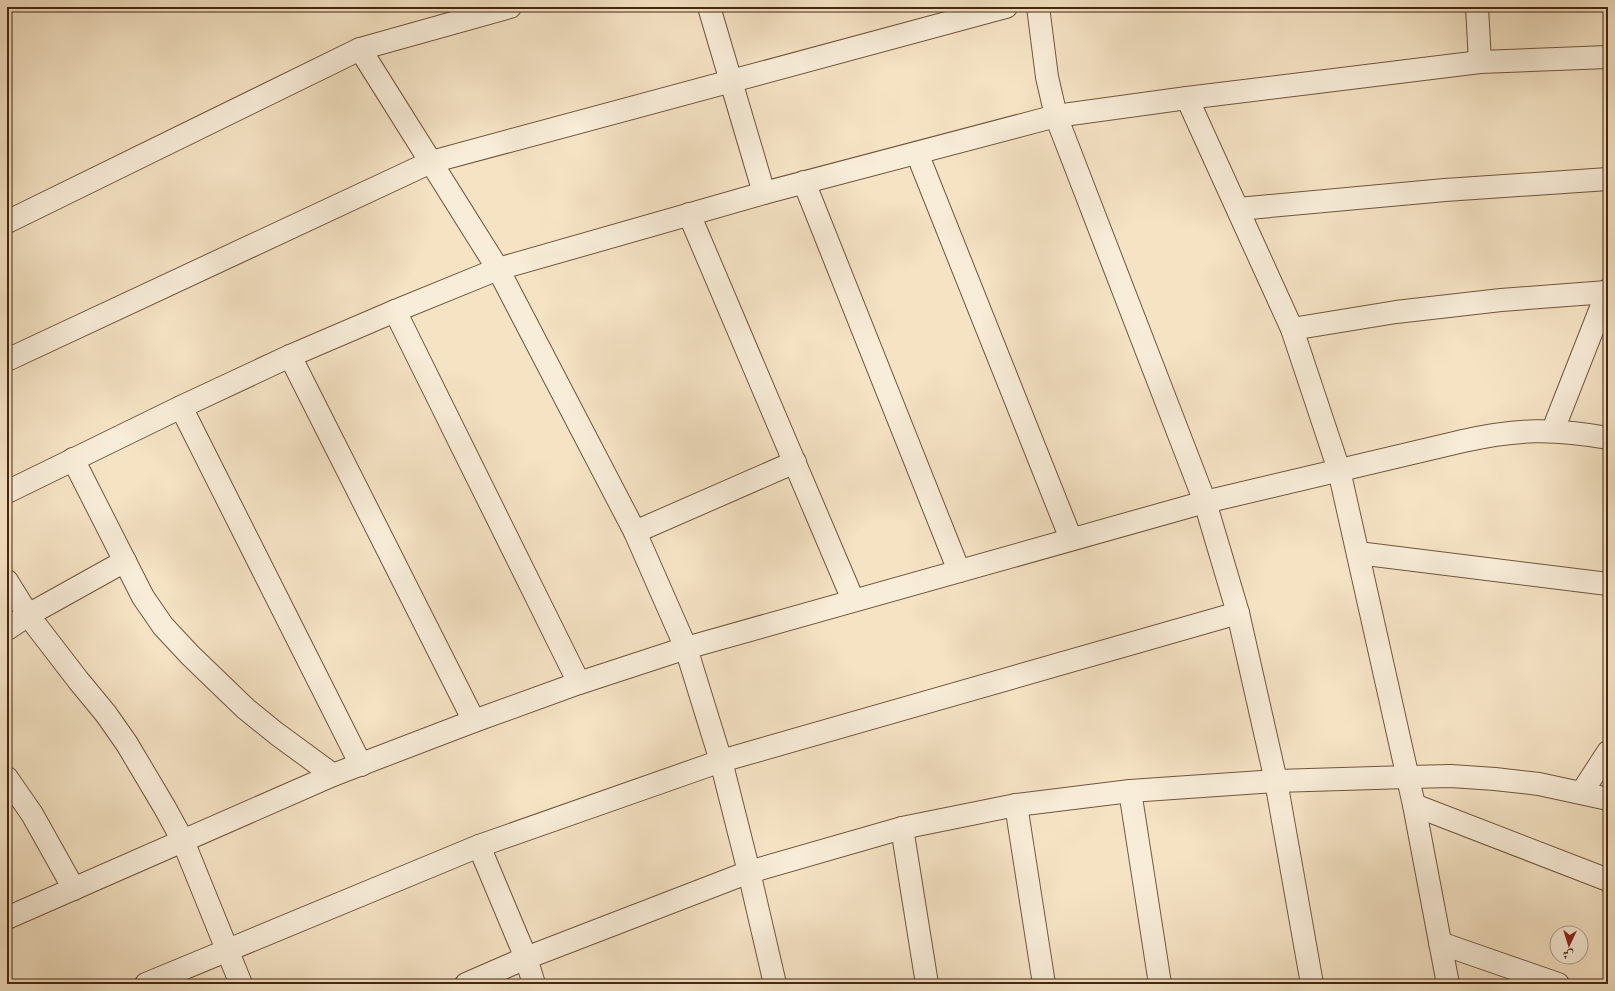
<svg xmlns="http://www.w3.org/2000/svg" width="1615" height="991" viewBox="0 0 1615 991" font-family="Vollkorn,Amiri,serif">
<rect width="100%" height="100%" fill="#f5e3c4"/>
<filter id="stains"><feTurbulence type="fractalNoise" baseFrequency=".005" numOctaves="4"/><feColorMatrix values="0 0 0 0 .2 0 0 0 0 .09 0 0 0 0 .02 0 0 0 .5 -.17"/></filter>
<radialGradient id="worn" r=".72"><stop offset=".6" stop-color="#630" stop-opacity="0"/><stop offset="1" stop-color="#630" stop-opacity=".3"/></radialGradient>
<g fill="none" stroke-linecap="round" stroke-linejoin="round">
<g stroke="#72553d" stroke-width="24">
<g id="minor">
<path d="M709 7 764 193"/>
<path d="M1038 7 1047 77 1056 116 1205 502 1238 613 1276 781 1312 984"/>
<path d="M1477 7 1480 62"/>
<path d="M360 49 498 269 635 532 686 648 721 761 749 872 775 984"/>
<path d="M1187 98 1292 329 1339 470 1414 805 1448 984"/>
<path d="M917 153 1071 539"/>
<path d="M804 182 959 571"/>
<path d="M1238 209 1445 190 1608 179"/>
<path d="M689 214 853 600"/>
<path d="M7 222 360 49 510 7"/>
<path d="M395 311 579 683"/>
<path d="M1292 329 1396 312 1501 300 1607 292"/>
<path d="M290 356 474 721"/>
<path d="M7 360 431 162 1006 7"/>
<path d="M181 407 361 765"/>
<path d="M1553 430 1608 290"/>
<path d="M73 459 143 597 163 626 190 655 246 709 277 734 333 775"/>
<path d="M7 492 181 407 290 356 395 311 498 269 764 193 1056 116 1187 98 1480 62 1608 57"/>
<path d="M635 532 795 462"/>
<path d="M1358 553 1608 584"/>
<path d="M7 581 28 615 78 680 106 714 127 744 165 808 183 841 241 984"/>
<path d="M7 629 28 615 125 561"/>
<path d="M7 778 32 814 74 889"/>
<path d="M1130 791 1160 984"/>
<path d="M1582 792 1608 752"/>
<path d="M1016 805 1044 984"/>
<path d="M1414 805 1608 880"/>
<path d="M902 828 927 984"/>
<path d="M479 846 526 958 534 984"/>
<path d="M7 918 333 775 474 721 579 683 686 648 1205 502 1463 441C1517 429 1553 428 1608 438"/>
<path d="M1440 943 1558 984"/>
<path d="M146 984 479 846 721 761 1238 613"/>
<path d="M466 984 526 958 749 872 902 828 1016 805 1130 791 1276 781 1408 777 1451 776 1495 779 1539 784 1608 799"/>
</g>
</g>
<use href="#minor" stroke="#f8edd9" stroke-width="22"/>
</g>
<rect width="1615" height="991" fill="none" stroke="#f5e3c4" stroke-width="24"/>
<rect x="8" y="8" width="1599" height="975" fill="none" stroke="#462610" stroke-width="2"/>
<rect x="12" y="12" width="1591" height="967" fill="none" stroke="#462610"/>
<g transform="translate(1569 945) rotate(184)"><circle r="19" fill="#f8edd9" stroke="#b19d89"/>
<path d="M0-3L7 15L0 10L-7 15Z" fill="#8f2418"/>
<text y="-6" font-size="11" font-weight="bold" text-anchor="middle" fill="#462610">ش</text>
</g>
<rect width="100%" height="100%" filter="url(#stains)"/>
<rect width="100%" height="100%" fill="url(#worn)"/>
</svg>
